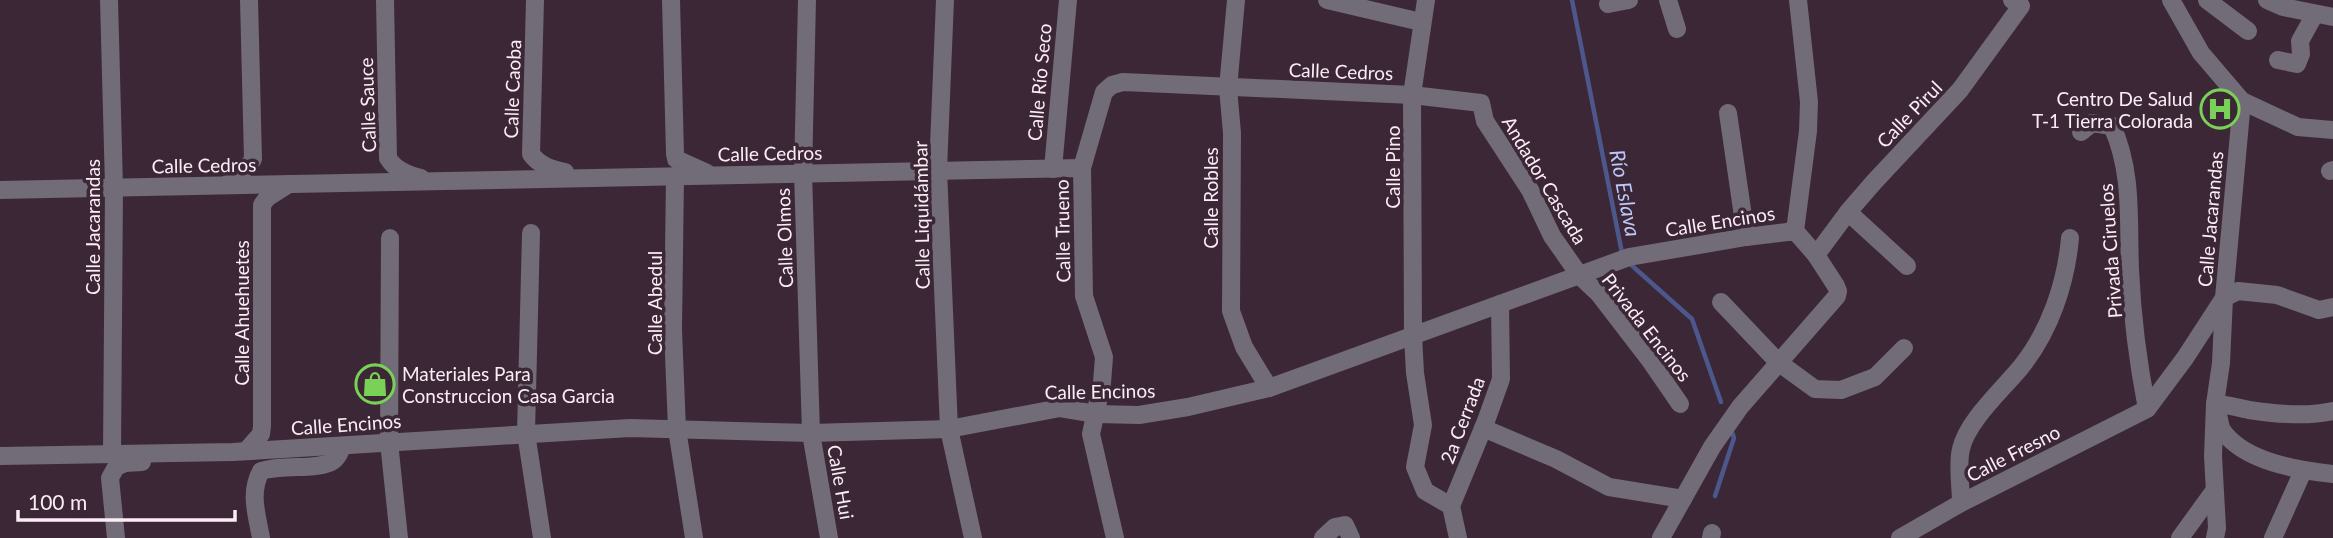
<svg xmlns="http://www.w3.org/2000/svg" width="2333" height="538" viewBox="0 0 2333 538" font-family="Lato,sans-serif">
<rect width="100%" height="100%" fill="#3c2736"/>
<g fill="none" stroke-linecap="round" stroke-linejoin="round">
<g stroke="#4c578c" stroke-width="4.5">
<path d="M1572 0 1622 253"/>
<path d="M1629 263 1692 319 1721 402"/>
<path d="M1715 496 1734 438 1731 429"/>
</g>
<g stroke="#716c77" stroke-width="18">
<path d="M109 0 114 187 112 453"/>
<path d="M385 0 388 158C395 170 408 175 421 178"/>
<path d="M535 0 531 154C540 166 551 169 565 172"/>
<path d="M671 0 675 154 676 159 707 173"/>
<path d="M807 0 803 173 811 433 829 538"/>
<path d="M945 0 938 170 949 429 973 538"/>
<path d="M1236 0 1228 88 1232 133 1231 311 1244 347 1269 388"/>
<path d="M1327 0 1421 22"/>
<path d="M1426 0 1412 95 1413 335 1415 373 1423 425 1415 467 1425 491 1451 506 1458 538"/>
<path d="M1668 0 1677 29"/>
<path d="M2171 0 2201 53 2242 101 2298 127 2333 130"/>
<path d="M2207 0 2248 31"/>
<path d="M2267 0 2283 7 2333 17"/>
<path d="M1608 4 1629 0"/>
<path d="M2278 60 2297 64 2301 54 2300 41 2315 14"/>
<path d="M1728 113 1746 237"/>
<path d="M2081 132 2092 123 2112 126C2133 172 2128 220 2130 269 2132 315 2138 363 2147 409"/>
<path d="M1053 169 1068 0"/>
<path d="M2330 171 2333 170"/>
<path d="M675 176 673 330 677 429 694 538"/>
<path d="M227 185C235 176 247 170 253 159L249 0"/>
<path d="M0 190 1082 168"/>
<path d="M1848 212 1907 266"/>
<path d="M1795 231 1808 131 1809 102 1798 0"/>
<path d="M531 233 526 433 542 538"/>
<path d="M390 238 389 442 399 538"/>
<path d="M1816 255 1848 212 1874 182 1960 90 2021 6 2012 0"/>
<path d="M1721 302 1778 362 1815 389 1841 390 1875 377 1904 348"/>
<path d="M2215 404C2227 404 2237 408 2249 410 2275 414 2307 417 2333 411"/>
<path d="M2218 414C2219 419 2220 426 2222 430 2244 462 2298 470 2333 474"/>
<path d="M1483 428 1556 459 1609 487 1683 499"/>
<path d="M246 451 261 434 262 426V205L267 198 289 184"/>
<path d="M0 456 233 452 630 428 811 433 949 429 1060 408 1096 414 1139 415 1188 407 1269 388 1629 257 1746 237 1795 231 1816 255 1836 286 1838 291 1837 296 1740 407 1712 447 1661 538"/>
<path d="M1961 503C1961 486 1957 465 1961 449 1967 421 2003 389 2021 367 2050 331 2066 283 2070 238"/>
<path d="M1451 506 1486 421 1501 379 1500 304"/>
<path d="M116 538 110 478 116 467 125 463 142 462"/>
<path d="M261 538C257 515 249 493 261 471 283 464 312 470 329 463 337 460 340 453 342 446"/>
<path d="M1115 538 1091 434 1102 383 1104 357 1084 296 1082 168 1104 92 1112 85 1123 82 1412 95 1481 103 1485 121 1530 190 1552 236 1580 276 1599 294 1649 359 1680 404"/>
<path d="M1323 538 1335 527 1345 525 1351 538"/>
<path d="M1711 538 1712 533"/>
<path d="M1900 538 1961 503 2147 409 2185 358 2224 298 2238 291 2277 295 2319 310 2333 307"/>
<path d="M2180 538 2214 491"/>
<path d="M2215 538 2217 528 2213 456 2215 404 2221 363 2224 298 2242 101"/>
<path d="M2273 538 2303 471"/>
</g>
</g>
<defs>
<g id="hospital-ring" transform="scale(2.0125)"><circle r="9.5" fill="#3c2736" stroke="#79d158" stroke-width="1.5"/><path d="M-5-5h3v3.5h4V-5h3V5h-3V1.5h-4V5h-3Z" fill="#79d158"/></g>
<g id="shop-ring" transform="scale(2.0125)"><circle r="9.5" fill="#3c2736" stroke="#79d158" stroke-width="1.5"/><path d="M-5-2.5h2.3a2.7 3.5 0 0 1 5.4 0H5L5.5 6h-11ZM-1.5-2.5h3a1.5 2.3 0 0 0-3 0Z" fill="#79d158"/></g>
</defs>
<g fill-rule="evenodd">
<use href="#hospital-ring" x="2220" y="109"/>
<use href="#shop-ring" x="375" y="384"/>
</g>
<g text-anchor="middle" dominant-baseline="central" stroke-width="7" stroke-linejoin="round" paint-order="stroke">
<g font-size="19" fill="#fbedf6" stroke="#3c2736">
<text transform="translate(1341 71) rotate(2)">Calle Cedros</text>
<text transform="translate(1039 82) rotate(-85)">Calle Río Seco</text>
<text transform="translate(512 89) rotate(-88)">Calle Caoba</text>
<text transform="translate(367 105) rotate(-92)">Calle Sauce</text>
<text transform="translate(1909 114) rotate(-46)">Calle Pirul</text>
<text transform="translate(770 153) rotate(-1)">Calle Cedros</text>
<text transform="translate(204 165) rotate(-1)">Calle Cedros</text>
<text transform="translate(1392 167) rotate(-90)">Calle Pino</text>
<text transform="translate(1545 180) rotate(59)">Andador Cascada</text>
<text transform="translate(1210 198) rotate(-90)">Calle Robles</text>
<text transform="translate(921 215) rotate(-91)">Calle Liquidámbar</text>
<text transform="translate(2210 219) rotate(-85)">Calle Jacarandas</text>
<text transform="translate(1720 221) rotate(-9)">Calle Encinos</text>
<text transform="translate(92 227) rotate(-90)">Calle Jacarandas</text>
<text transform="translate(1062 231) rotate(-91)">Calle Trueno</text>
<text transform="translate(784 238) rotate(-92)">Calle Olmos</text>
<text transform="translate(2110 251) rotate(-94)">Privada Ciruelos</text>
<text transform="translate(654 303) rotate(-90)">Calle Abedul</text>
<text transform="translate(241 313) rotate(-90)">Calle Ahuehuetes</text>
<text transform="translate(1647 327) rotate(52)">Privada Encinos</text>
<text transform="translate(1100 391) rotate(-1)">Calle Encinos</text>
<text transform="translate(1462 420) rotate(-69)">2a Cerrada</text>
<text transform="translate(346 424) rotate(-4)">Calle Encinos</text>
<text transform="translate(2013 453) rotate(-27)">Calle Fresno</text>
<text transform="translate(841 482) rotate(80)">Calle Hui</text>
</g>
<g font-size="19" fill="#fbedf6" stroke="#3c2736" text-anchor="end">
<text x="2193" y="98">Centro De Salud<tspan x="2193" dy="22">T-1 Tierra Colorada</tspan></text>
<text x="402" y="373" text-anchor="start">Materiales Para<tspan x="402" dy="22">Construccion Casa Garcia</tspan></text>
</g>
<g font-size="21" font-style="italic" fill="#bbc8f9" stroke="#3c2736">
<text transform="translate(1626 193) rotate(79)">Río Eslava</text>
</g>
</g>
<path d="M18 510v10h217v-10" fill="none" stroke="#fbedf6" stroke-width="3.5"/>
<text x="28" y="510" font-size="21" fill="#fbedf6" stroke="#3c2736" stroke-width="5" paint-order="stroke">100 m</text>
</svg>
